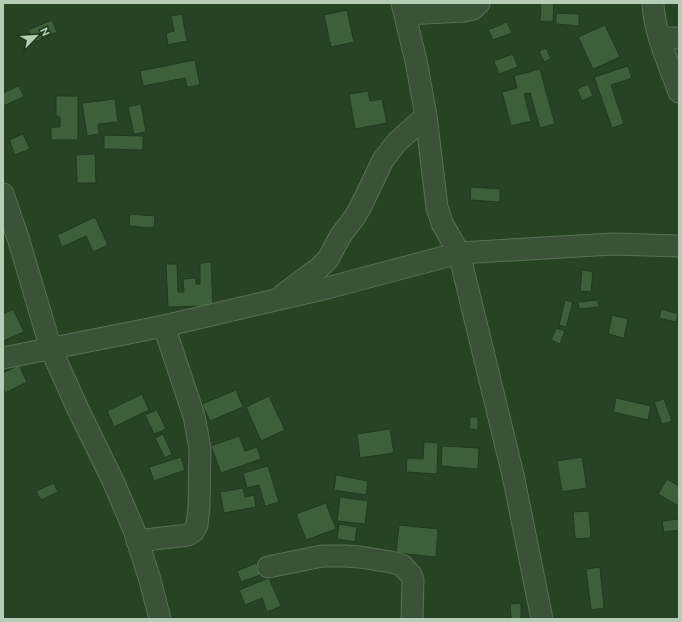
<svg xmlns="http://www.w3.org/2000/svg" width="682" height="622" viewBox="0 0 682 622" font-family="Ubuntu,sans-serif">
<rect width="100%" height="100%" fill="#264323"/>
<g fill="#3d5f3a" stroke="#203a1f">
<path d="M541 3H554L553 22 540 21Z"/>
<path d="M347 10 354 42 331 47 324 15Z"/>
<path d="M556 13 579 14V26L556 24Z"/>
<path d="M182 14 187 41 168 45 166 33 174 31 171 16Z"/>
<path d="M52 20 57 32 34 42 28 30Z"/>
<path d="M507 22 512 33 493 40 488 30Z"/>
<path d="M605 25 620 57 593 69 578 37Z"/>
<path d="M546 48 551 59 544 62 539 51Z"/>
<path d="M513 54 518 67 499 74 494 61Z"/>
<path d="M195 60 200 85 187 87 185 78 143 86 140 71Z"/>
<path d="M628 66 632 78 611 85 624 124 612 128 594 77Z"/>
<path d="M540 69 555 124 540 128 530 93 524 94 531 121 511 126 502 92 517 88 514 76Z"/>
<path d="M588 84 593 96 582 101 577 89Z"/>
<path d="M19 86 24 97 3 106V93Z"/>
<path d="M368 91 370 101 382 99 387 123 355 129 349 94Z"/>
<path d="M56 96H78V140H51V127H60V117L56 116Z"/>
<path d="M115 99 118 122 98 124 99 134 87 136 82 103Z"/>
<path d="M141 104 146 132 134 134 128 107Z"/>
<path d="M23 134 30 149 15 155 9 140Z"/>
<path d="M104 135 143 136V150L104 149Z"/>
<path d="M95 154 96 183H77L76 155Z"/>
<path d="M471 187 500 189V202L470 200Z"/>
<path d="M130 214 155 216 154 228 129 226Z"/>
<path d="M95 217 108 245 93 252 86 236 62 247 57 235Z"/>
<path d="M211 262 213 306 168 307 166 264H177L178 292H184L183 279 196 278V284H200V263Z"/>
<path d="M582 270 593 272 591 292 580 291Z"/>
<path d="M565 300 573 302 566 327 559 325Z"/>
<path d="M598 300 599 307 579 309 578 302Z"/>
<path d="M13 309 24 332 3 341V314Z"/>
<path d="M661 309 678 314 676 322 659 318Z"/>
<path d="M612 315 628 319 624 338 608 334Z"/>
<path d="M556 328 565 331 560 344 551 340Z"/>
<path d="M19 365 27 382 5 393 3 388V373Z"/>
<path d="M236 390 243 407 210 421 202 404Z"/>
<path d="M142 394 149 410 114 427 107 411Z"/>
<path d="M269 396 285 430 261 441 246 407Z"/>
<path d="M616 398 651 406 648 420 613 412Z"/>
<path d="M664 399 672 421 662 424 654 402Z"/>
<path d="M157 410 166 429 154 434 145 415Z"/>
<path d="M470 417H478V430L469 429Z"/>
<path d="M390 429 394 453 360 458 357 434Z"/>
<path d="M163 434 172 454 165 458 155 438Z"/>
<path d="M239 436 245 451 257 447 261 459 221 473 211 446Z"/>
<path d="M424 442 438 443 437 474 406 472 407 458 423 459Z"/>
<path d="M442 446 479 448 478 469 441 466Z"/>
<path d="M181 457 185 470 154 481 149 467Z"/>
<path d="M582 457 587 488 562 492 557 461Z"/>
<path d="M268 466 279 502 265 506 259 485 247 488 243 473Z"/>
<path d="M336 475 368 481 366 495 334 490Z"/>
<path d="M667 479 679 486V506L658 494Z"/>
<path d="M54 483 58 492 41 500 36 491Z"/>
<path d="M243 488 245 497 254 495 256 507 224 513 220 492Z"/>
<path d="M340 497 368 501 365 524 337 521Z"/>
<path d="M326 503 336 529 306 540 296 514Z"/>
<path d="M589 511 591 538 575 539 573 512Z"/>
<path d="M679 519V530L664 532 662 521Z"/>
<path d="M339 524 357 527 355 542 337 539Z"/>
<path d="M399 525 438 529 436 557 396 553Z"/>
<path d="M256 563 261 575 241 582 237 571Z"/>
<path d="M600 567 604 608 591 610 586 569Z"/>
<path d="M269 578 281 606 267 612 262 598 245 605 239 590Z"/>
<path d="M521 603V619H511L510 604Z"/>
</g>
<g fill="none" stroke-linecap="round" stroke-linejoin="round">
<g stroke="#577056" stroke-width="23">
<g id="minor">
<path d="M402 3 416 61 426 116 437 207 442 223 459 253 513 475 542 619"/>
<path d="M653 3C654 33 669 64 679 92"/>
<path d="M405 14 464 11 473 9 479 3"/>
<path d="M660 38H679"/>
<path d="M3 194 19 241 51 349 77 407 114 483 134 530 150 580 160 619"/>
<path d="M284 294 319 268 328 259 341 235 354 218 360 208 383 160 397 142 426 116"/>
<path d="M3 358 164 326 327 288 459 253 613 244 679 246"/>
<path d="M137 541 188 535 193 532 197 525 199 507 200 449 194 416 164 326"/>
<path d="M268 567 322 556H344L360 557 391 562 402 565 411 575 413 580 412 619"/>
</g>
</g>
<use href="#minor" stroke="#3a5338" stroke-width="21"/>
</g>
<rect width="682" height="622" fill="none" stroke="#b6cdb5" stroke-width="8"/>
<g transform="translate(36 36) rotate(65)" stroke="#1e381d" stroke-width="3" paint-order="stroke">
<path d="M0-3L7 15L0 10L-7 15Z" fill="#b6cdb5"/>
<text y="-6" font-size="11" font-weight="bold" text-anchor="middle" fill="#b6cdb5">N</text>
</g>
</svg>
